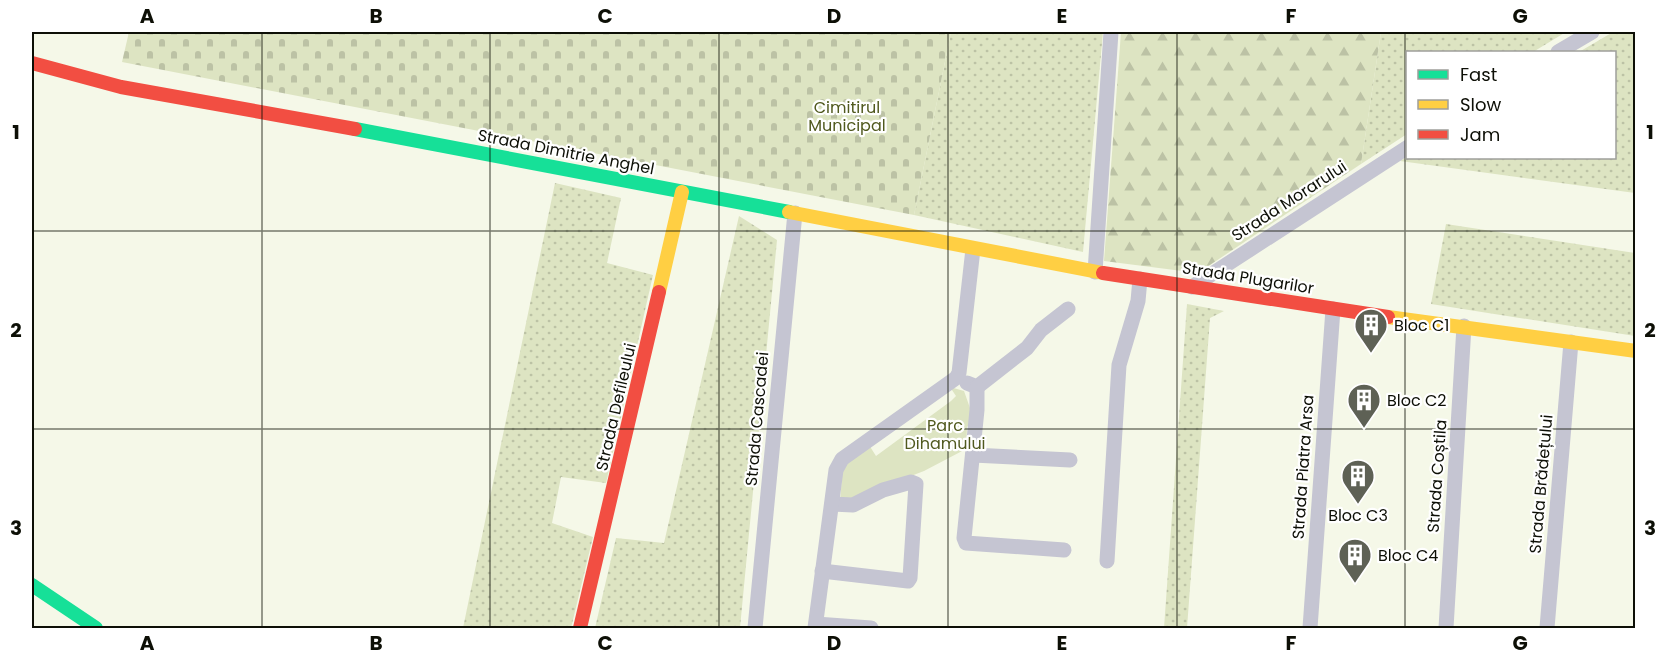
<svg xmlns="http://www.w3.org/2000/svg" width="1667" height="660" viewBox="0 0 1667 660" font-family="Poppins,sans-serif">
<defs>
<pattern id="grass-dots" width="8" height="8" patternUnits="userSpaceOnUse" patternTransform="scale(1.5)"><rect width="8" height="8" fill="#dde4c2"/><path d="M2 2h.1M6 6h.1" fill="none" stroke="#bcc2a5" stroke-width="1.8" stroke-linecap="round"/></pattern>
<pattern id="forest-firs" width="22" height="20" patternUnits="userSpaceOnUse" patternTransform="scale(1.5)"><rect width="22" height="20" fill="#dde4c2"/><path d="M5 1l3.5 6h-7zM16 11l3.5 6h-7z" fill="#bcc2a5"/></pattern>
<pattern id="cemetery-stones" width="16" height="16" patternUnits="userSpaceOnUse" patternTransform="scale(1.5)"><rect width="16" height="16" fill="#dde4c2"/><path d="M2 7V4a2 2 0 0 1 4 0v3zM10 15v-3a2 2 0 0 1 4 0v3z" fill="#bcc2a5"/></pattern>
</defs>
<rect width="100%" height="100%" fill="#f5f8e8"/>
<g fill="url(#grass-dots)">
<path d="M951 32H1103L1083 252 914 215Z"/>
<path d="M1381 32H1566L1533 52H1408L1407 134 1361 164Z"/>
<path d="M1613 32H1635V193L1400 161 1407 157 1614 158V52H1579Z"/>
<path d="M555 183 621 198 607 263 653 275 606 483 561 477 552 523 593 537 571 628H463Z"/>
<path d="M739 216 777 240 740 628H595L616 538 664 543Z"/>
<path d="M1446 224 1635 253V336L1431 304Z"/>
<path d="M1187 304 1224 311 1210 318 1187 628H1164Z"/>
</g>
<path fill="url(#forest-firs)" d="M1121 32H1381L1361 164 1198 273 1104 261Z"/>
<path fill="url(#cemetery-stones)" d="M129 32H951L914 215 122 62Z"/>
<path fill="#dde4c2" d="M950 387 964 391 970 408 973 420 967 427 966 449 924 471 840 503 843 462 869 445 876 456 951 401 956 396Z"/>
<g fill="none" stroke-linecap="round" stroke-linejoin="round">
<g stroke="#c5c5d2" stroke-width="15">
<path d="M1558 52 1592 32"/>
<path d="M1095 272 1111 32"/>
<path d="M1192 287 1408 147"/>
<path d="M967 383 977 387 1027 348 1041 330 1068 309"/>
<path d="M977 387V410L964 538 966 543 1064 550"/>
<path d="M973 455 1070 460"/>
<path d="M1107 561 1119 365 1138 301 1140 279"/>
<path d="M822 571 908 581 910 578 916 484 911 482 883 490 853 505 832 504"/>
<path d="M816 624 871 628"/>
<path d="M755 628 795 213"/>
<path d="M815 628 836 470 842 459 956 378 959 373 973 249"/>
<path d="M1310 628 1333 309"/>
<path d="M1446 628 1464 326"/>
<path d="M1547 628 1571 342"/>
</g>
<g stroke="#16e098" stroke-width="14">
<path d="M355 129 789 212"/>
<path d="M32 585 96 628"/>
</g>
<g stroke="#ffcf43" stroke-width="14">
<path d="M789 212 1103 273"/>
<path d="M659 292 682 192"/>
<path d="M1388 317 1636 351"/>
</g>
<g stroke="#f24e42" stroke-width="14">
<path d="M32 63 121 87 355 129"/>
<path d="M1103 273 1388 317"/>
<path d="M580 628 659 292"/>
</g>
</g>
<path fill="none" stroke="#0d0f06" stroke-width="1.5" stroke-opacity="0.55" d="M262 32V628M490 32V628M719 32V628M948 32V628M1177 32V628M1405 32V628M32 231H1636M32 429H1636"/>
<defs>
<g id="building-pin" transform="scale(1.725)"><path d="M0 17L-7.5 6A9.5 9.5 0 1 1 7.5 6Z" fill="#5e6155" stroke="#fff"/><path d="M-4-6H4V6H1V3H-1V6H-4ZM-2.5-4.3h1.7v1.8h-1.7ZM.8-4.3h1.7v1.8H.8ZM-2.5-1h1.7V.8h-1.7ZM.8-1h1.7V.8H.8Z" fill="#fff"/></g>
</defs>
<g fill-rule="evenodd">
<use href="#building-pin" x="1371" y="325"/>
<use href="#building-pin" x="1364" y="400"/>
<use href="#building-pin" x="1358" y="476"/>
<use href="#building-pin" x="1355" y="555"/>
</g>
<g text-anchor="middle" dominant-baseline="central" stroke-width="4.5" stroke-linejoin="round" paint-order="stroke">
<g font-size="16" fill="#50591e" stroke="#fff">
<text x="847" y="107">Cimitirul<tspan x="847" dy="18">Municipal</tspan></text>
<text x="945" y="425">Parc<tspan x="945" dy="18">Dihamului</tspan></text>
</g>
<g font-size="16" fill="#0d0f06" stroke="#fff">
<text transform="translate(566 152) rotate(11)">Strada Dimitrie Anghel</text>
<text transform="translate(1289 201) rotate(-33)">Strada Morarului</text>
<text transform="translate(1248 278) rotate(9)">Strada Plugarilor</text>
<text transform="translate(616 407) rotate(-77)">Strada Defileului</text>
<text transform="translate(757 419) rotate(-85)">Strada Cascadei</text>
<text transform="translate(1303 467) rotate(-86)">Strada Piatra Arsa</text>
<text transform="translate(1437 476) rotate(-86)">Strada Coștila</text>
<text transform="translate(1541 484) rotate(-85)">Strada Brădețului</text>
</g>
<g font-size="16" fill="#0d0f06" stroke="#fff" text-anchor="start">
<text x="1394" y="325">Bloc C1</text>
<text x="1387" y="400">Bloc C2</text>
<text x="1358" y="515" text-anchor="middle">Bloc C3</text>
<text x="1378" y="555">Bloc C4</text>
</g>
</g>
<rect width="1667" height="660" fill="none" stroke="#ffffff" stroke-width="66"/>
<rect x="1406" y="51" width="210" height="108" fill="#ffffff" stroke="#9e9f9b" stroke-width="1.5"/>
<rect x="1418" y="70" width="30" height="9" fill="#16e098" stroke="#9e9f9b" stroke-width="1.5"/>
<text x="1460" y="81" font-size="18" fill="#0d0f06">Fast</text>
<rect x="1418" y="100" width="30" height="9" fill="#ffcf43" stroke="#9e9f9b" stroke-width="1.5"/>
<text x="1460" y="111" font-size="18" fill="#0d0f06">Slow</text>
<rect x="1418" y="130" width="30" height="9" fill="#f24e42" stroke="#9e9f9b" stroke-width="1.5"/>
<text x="1460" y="141" font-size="18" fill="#0d0f06">Jam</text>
<rect x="33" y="33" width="1601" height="594" fill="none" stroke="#0d0f06" stroke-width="2"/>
<g font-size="20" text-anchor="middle" font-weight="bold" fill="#0d0f06">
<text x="147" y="23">A</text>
<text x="376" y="23">B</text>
<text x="605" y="23">C</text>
<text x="834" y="23">D</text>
<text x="1062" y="23">E</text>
<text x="1291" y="23">F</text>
<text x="1520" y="23">G</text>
<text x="16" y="139">1</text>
<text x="1650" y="139">1</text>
<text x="16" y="337">2</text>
<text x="1650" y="337">2</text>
<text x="16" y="535">3</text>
<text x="1650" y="535">3</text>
<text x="147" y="650">A</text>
<text x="376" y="650">B</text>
<text x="605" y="650">C</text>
<text x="834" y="650">D</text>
<text x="1062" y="650">E</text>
<text x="1291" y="650">F</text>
<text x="1520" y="650">G</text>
</g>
</svg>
